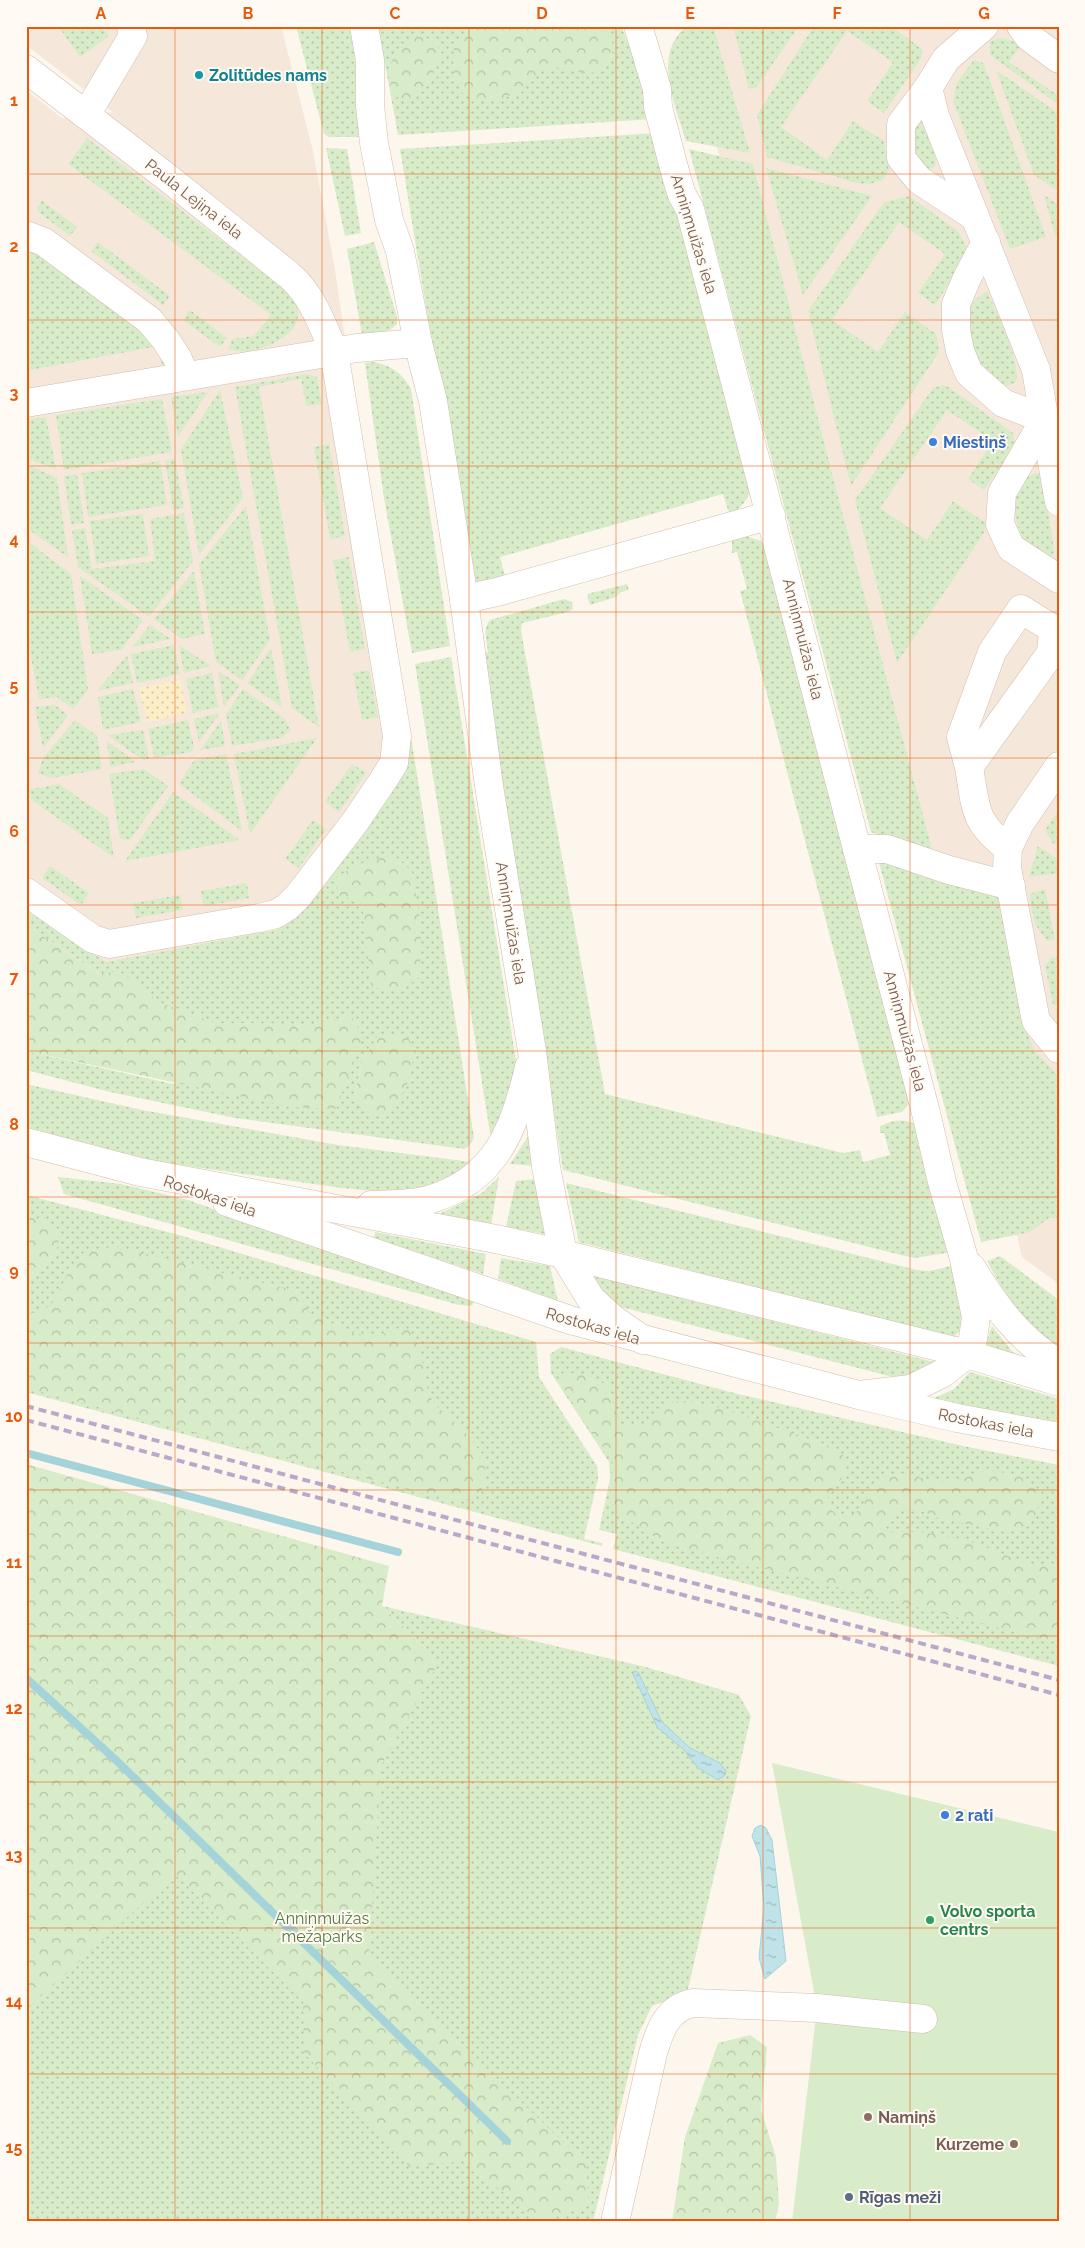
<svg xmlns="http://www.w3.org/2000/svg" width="1085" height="2248" viewBox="0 0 1085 2248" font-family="Raleway,sans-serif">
<defs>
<pattern id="grass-dots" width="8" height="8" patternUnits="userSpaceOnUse" patternTransform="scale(1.25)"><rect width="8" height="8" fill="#d8ecc9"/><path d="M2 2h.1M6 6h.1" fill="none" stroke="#b4c2a5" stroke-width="1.8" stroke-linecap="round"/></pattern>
<pattern id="forest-crowns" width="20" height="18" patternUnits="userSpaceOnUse" patternTransform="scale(1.25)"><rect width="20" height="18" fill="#d8ecc9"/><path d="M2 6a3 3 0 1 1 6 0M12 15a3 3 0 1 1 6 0" fill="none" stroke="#b4c2a5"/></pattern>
<pattern id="sand-dots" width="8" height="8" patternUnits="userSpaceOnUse" patternTransform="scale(1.25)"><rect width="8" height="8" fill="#fcefc7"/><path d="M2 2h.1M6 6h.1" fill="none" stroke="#d1c5a4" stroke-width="1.8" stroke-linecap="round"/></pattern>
<pattern id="water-ripples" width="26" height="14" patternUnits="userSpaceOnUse" patternTransform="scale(1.25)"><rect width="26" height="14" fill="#bfe3e8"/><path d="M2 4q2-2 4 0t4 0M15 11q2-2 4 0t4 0" fill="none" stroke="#a0bbbe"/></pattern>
</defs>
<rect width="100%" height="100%" fill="#fdf6ec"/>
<g fill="#f5e8da">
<path d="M26 26H281L313 151 335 270 410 782 444 1049 26 1037V90L62 118 113 112 26 45Z"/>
<path d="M713 26H1059V1284L1022 1257 1014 1223 685 32Z"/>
</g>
<g fill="url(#grass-dots)" fill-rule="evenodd">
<path d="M58 26H102L109 36 80 57Z"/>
<path d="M296 26H351L361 108 360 137H329L324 134Z"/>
<path d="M378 26H621L634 56 654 119 398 135Z"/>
<path d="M687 26H713L750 153 686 141C676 106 651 54 687 26Z"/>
<path d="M733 26H799L756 88 749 89Z"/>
<path d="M814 26H891L922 49V57L884 113 867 101 893 62 847 31 781 127 827 160 853 121 884 141 889 171 883 180 869 184 857 183 767 157 757 115Z"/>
<path d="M1003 38 1019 43V48L1009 62 1059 96V105L990 55V42L996 39Z"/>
<path d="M974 60 983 63 988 75 1046 237 1010 249 953 101 957 82Z"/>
<path d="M996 70 1059 114V192L1034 175Z"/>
<path d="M923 116 936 159 935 166C926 173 922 167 914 161L913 121Z"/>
<path d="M657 133 751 490C746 501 741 510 729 513L723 494 500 557 505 576 479 583 474 581 442 404 400 149Z"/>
<path d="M87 138 284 289C290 295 297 302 298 312 301 339 249 358 228 349L232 339 254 336 271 315 68 164Z"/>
<path d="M326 148 347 149 361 233 345 236Z"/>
<path d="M689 149 753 164 837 493 934 856 871 832Z"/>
<path d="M766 168 872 196 803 295Z"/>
<path d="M1044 195 1059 205V235L1055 236Z"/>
<path d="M909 196 958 231 966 246 967 255 935 305 918 293 945 254 899 222 832 320 878 352 905 312 936 334 939 352 851 486 808 311 884 202Z"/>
<path d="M41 200 77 227 70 236 37 211Z"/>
<path d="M98 242 170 296 163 305 91 251Z"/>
<path d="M374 242 397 317V324C386 335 377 335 362 335L347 249Z"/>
<path d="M26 249 37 252C64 271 156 332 168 357L162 366 158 346 26 371Z"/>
<path d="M987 291C996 312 1021 360 1016 382L1005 387 990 381 971 351 968 311 975 300Z"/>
<path d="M190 310 227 338 220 347 183 320Z"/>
<path d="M375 362C393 367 402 373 411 389L450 646 412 653 384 498 365 363Z"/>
<path d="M308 374 317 377 322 404 306 406 301 379 259 387 319 727 292 708 235 387Z"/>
<path d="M943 385 948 387 1013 433 1014 442 1012 450 984 490 968 479 993 441 947 410 880 508 927 540 953 501 986 523 984 533 897 663 855 500 933 388Z"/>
<path d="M220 390 243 498 199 555 181 449Z"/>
<path d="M208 392 178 437 171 397Z"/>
<path d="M162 399 172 452 64 470 56 415Z"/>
<path d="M46 417 56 469 26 458V420Z"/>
<path d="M329 444 345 536 330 539 314 447Z"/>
<path d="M175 459 184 508 173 510 165 460Z"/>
<path d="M160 461 167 505 88 517 82 473Z"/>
<path d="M26 464 57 478 68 557 26 528Z"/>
<path d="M1039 473 1043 478 1054 550 1053 556 1046 558C1040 554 1031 550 1027 544 1011 524 1005 477 1039 473Z"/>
<path d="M77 474 84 523 71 525 64 476Z"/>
<path d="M246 506 270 640 242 680 216 662 199 564Z"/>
<path d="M184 513 193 561 149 617 78 567 72 530 85 528 92 569 155 561 150 519Z"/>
<path d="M143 514 149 556 96 564 90 521Z"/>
<path d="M746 536 761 541 765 549 910 1103 902 1112 877 1117 740 591 747 589 737 552 732 553V539Z"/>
<path d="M26 540 71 574 88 690 73 709 57 697 39 699 26 631Z"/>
<path d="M349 557 365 649 350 652 333 560Z"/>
<path d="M194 571 205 634 182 639 154 619Z"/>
<path d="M80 576 143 620 121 650 92 654Z"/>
<path d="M627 584 629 590 621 592 616 597 590 605 587 594Z"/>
<path d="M564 599 572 602 573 609 568 612 522 623 521 631 605 1094 843 1153 860 1150 863 1162 890 1155 884 1133H880V1126C892 1120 903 1118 915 1124L952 1252 915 1258 901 1255 563 1170 481 655 488 652C487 641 482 629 490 620Z"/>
<path d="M150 625 171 639 132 647Z"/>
<path d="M174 645 180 674 137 683 131 654Z"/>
<path d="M179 645 211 666 184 673Z"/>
<path d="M271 648 282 707 247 683Z"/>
<path d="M127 655 133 683 97 691Z"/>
<path d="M451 657 517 1067 514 1096 491 1139 415 664Z"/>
<path d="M369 670 378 717 362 720 353 673Z"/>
<path d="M218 671 240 685 224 707Z"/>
<path d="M212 673 218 707 193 713 186 679Z"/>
<path d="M133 689 141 722 103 730 98 697Z"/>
<path d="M243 689 284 718 291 730 281 738 232 746 226 714Z"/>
<path d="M55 705 68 715 43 748 35 707Z"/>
<path d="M220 713 199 742 194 719Z"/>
<path d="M75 720 97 736 102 769 53 778 38 774 43 758Z"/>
<path d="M188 720 194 747 191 752 154 758 148 729Z"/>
<path d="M221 721 225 746 200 750Z"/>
<path d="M143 730 149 759 143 760 107 735Z"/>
<path d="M410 730 474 1138 470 1145 464 1149 235 1118 110 1092 26 1070V1051L173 1084 351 1016 314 1024 215 1023 158 1002 134 981 119 972 99 973 26 925V909L106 962 276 930 305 910 402 769 408 752ZM386 856 365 928 362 902 373 861ZM378 1036 407 1037 354 1096 363 1060Z"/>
<path d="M317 738 250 834 234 754Z"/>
<path d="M107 741 136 762 110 767Z"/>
<path d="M226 754 242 831 179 784 194 760Z"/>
<path d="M352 764 366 773 339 812 325 802Z"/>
<path d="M144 769 168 786 130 840 120 839 109 774Z"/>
<path d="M59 784 108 818 114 858 26 796V790Z"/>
<path d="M173 792 240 840 125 861Z"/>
<path d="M1059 810V838L1054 845 1045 830Z"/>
<path d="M313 820 326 829 299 868 285 859Z"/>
<path d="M1038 846 1059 860V873L1029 877Z"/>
<path d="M878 859 999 895 1024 1025 1035 1052 1059 1076V1218H1049L1030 1232 981 1242Z"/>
<path d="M50 866 89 893 81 905 42 878Z"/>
<path d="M247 883 249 898 204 906 201 891Z"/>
<path d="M1045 889 1055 940 1047 941 1035 924 1029 894Z"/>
<path d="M180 895 183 910 136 918 133 903Z"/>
<path d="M1058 957 1059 1005H1053L1045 966 1051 958Z"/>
<path d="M26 1084 142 1110 338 1145 471 1162 458 1172 428 1186 384 1192 342 1188 153 1161 26 1127Z"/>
<path d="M529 1135 534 1166 510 1164Z"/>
<path d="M58 1177 121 1184 188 1200 473 1300 472 1306 459 1305 64 1194Z"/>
<path d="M499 1177 491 1225 435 1216 482 1193Z"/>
<path d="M536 1179 545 1234 506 1227 516 1181Z"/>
<path d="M566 1183 917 1270 929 1271 956 1265 963 1327 955 1336H947L579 1242Z"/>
<path d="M26 1195 179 1235 536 1342 539 1377 597 1466 598 1478 584 1539 602 1543V1546L26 1392Z"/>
<path d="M375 1232 486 1254 483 1274 374 1238Z"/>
<path d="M1000 1256 1059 1300V1353L1017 1315 987 1261Z"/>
<path d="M501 1258 550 1266 558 1301 498 1279Z"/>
<path d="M587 1274 938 1363 903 1378 889 1376 621 1307 607 1301Z"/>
<path d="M992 1326 1015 1355 985 1346Z"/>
<path d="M561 1347 738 1394 963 1446 1059 1465V1666L613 1549 617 1534 599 1530 610 1479 609 1462 551 1373 550 1354Z"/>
<path d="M970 1372 1059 1399V1422L934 1403V1398L954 1389Z"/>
<path d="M26 1546 428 1651 382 1606 646 1667 739 1695 751 1716 687 1993 652 2006 638 2035 593 2222H26Z"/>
</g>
<g fill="url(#forest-crowns)">
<path d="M480 26H595L612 39C613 49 614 60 605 67 587 82 569 64 550 68 539 71 532 78 525 85 505 103 484 105 461 92L453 68 454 44Z"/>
<path d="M422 36C447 45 442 59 431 78 427 85 422 95 413 99 410 100 405 99 402 100L391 93C389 63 390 45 422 36Z"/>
<path d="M386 856 399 859 412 872 421 925 420 976C400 993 396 994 371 986L362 902 340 896 334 879 356 865Z"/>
<path d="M26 925 98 973 118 972 134 981 158 1002 215 1023 314 1024 351 1016 363 1036 336 1109 290 1107 26 1051Z"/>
<path d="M378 1036 407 1037 416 1050 407 1084 394 1111 371 1116 357 1106 354 1096 363 1060Z"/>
<path d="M26 1217 41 1219 56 1226C66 1249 47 1271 26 1280Z"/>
<path d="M118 1247 285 1288 300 1295 307 1309 311 1314C326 1320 359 1338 375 1336 386 1335 394 1328 405 1327 426 1342 421 1374 430 1396 434 1405 441 1410 448 1416 468 1435 493 1456 483 1486 476 1510 447 1498 430 1495L26 1388V1314C32 1313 40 1312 45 1309 54 1304 57 1296 61 1287 73 1260 88 1248 118 1247Z"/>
<path d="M571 1373 588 1375 609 1386 615 1411 622 1425 630 1427 645 1423 664 1405 672 1402 689 1401 721 1408 835 1448C859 1465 839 1480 828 1497 829 1517 842 1518 858 1511 868 1499 872 1480 889 1475 903 1470 929 1483 946 1482 957 1481 968 1474 979 1472 997 1469 1038 1475 1039 1499 1039 1514 1033 1522 1022 1531L996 1530 934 1517C919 1506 891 1507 883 1526L890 1532H922L966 1540 1030 1564 1047 1566 1059 1562V1643L685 1549 658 1540 645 1529 614 1513C604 1493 617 1474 611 1454L598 1443 561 1384 563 1377Z"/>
<path d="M26 1464 389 1566 382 1606 439 1662 381 1766 369 1957 586 2164 589 2205 541 2222 463 2161 410 2167 304 2053 303 2002 175 1874 26 2010Z"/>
<path d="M750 2035 767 2047 761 2110 776 2157 779 2204 775 2222H672L685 2137 718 2043Z"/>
</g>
<path fill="url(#sand-dots)" d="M180 680 187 713 147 722 139 688Z"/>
<path fill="#d8ecc9" d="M772 1763 1059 1832V2222H792L817 2008Z"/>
<g fill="url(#water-ripples)" stroke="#a5d3da">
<path d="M634 1671 638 1672 662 1722 690 1748 720 1763 726 1771 725 1775 718 1780 698 1768 684 1750 657 1727 633 1674Z"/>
<path d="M761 1825 766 1828 772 1840 786 1961 765 1979 759 1958 764 1907 760 1856 752 1836 755 1828Z"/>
</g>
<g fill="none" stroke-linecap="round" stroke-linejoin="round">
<g stroke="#a5d3da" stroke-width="8">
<path d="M26 1453 398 1552"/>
<path d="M26 1678 118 1762 507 2141"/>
</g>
<g stroke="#d1beb0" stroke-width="29">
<g id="minor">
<path d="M364 26 370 60V106L374 143 389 220 400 251 418 343 433 401 464 599 489 786 532 1051 546 1167 563 1254 591 1299 613 1319 643 1340"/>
<path d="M638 26 657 89 658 107 677 179 682 195 690 209 926 1113 942 1182 963 1255 976 1317 973 1339 967 1354 943 1373 911 1389 859 1395"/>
<path d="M984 26 946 59 928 88 935 116 1036 370 1059 502"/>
<path d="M1021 26 1029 37 1059 59"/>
<path d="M26 69 168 178 289 275C313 296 322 324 334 352L397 736 394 763 384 779 355 822 299 895 287 907 276 914 259 918 109 944 93 939 26 892"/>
<path d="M928 88 901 124V158L919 180 975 217"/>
<path d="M86 115 133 36 131 26"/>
<path d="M26 235 44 242 149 320 165 339 178 359 185 376"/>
<path d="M986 242 967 278 956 304V330L960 351 969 373 1003 403 1045 419 1002 493 1000 524 1011 548 1059 579"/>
<path d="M26 403 357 348 418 343"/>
<path d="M464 599 497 592 771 515"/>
<path d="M1059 766 1020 823 1008 848 1007 868 1036 1021 1059 1049"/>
<path d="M969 767 961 737 992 652 1021 609 1053 629 1051 653 969 767C976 808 973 822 1008 848"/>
<path d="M857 849H887L949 870 1011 886"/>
<path d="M26 1142 140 1172 496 1239 563 1254 967 1354 1059 1382"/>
<path d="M227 1202 570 1320 859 1395 957 1418 1059 1437"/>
<path d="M371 1205C389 1204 411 1205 428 1200 495 1181 515 1129 529 1067"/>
<path d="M971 1267C996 1307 1018 1338 1059 1364"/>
<path d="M615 2222 653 2053C660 2030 667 2008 693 2003L817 2008 923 2019"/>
</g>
</g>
<use href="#minor" stroke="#fff" stroke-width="28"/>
<g stroke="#b9a8c9" stroke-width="4" stroke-dasharray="8 5" stroke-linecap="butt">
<path d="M26 1406 1059 1680"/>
<path d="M26 1420 1059 1695"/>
</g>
</g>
<path fill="none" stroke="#e8590c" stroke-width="1" stroke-opacity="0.55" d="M175 26V2222M322 26V2222M469 26V2222M616 26V2222M763 26V2222M910 26V2222M26 174H1059M26 320H1059M26 466H1059M26 612H1059M26 758H1059M26 905H1059M26 1051H1059M26 1197H1059M26 1343H1059M26 1490H1059M26 1636H1059M26 1782H1059M26 1928H1059M26 2074H1059"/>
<circle fill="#0f9aa8" stroke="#fffaf3" stroke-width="2" cx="199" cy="75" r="5"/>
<g fill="#3f7fe0" stroke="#fffaf3" stroke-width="2">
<circle cx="933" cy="442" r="5"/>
<circle cx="945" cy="1815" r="5"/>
</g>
<circle fill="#2e9e5b" stroke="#fffaf3" stroke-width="2" cx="930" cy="1920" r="5"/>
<g fill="#8d6e63" stroke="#fffaf3" stroke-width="2">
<circle cx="868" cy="2117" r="5"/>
<circle cx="1014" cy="2144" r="5"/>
</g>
<circle fill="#5c6f8a" stroke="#fffaf3" stroke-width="2" cx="849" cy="2197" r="5"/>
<g text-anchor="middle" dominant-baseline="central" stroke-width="4" stroke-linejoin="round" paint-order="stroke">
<g font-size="16" font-weight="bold" fill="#0d838f" stroke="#fffaf3" text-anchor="start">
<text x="209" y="75">Zolitūdes nams</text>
</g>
<g font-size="16" fill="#7a5c4d" stroke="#fffaf3">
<text transform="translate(194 199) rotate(38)">Paula Lejiņa iela</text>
<text transform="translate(694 234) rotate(73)">Anniņmuižas iela</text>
<text transform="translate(803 639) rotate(76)">Anniņmuižas iela</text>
<text transform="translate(511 923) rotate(81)">Anniņmuižas iela</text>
<text transform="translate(905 1031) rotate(75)">Anniņmuižas iela</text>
<text transform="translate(210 1196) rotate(19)">Rostokas iela</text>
<text transform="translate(593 1326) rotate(16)">Rostokas iela</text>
<text transform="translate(986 1423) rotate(11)">Rostokas iela</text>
</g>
<g font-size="16" font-weight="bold" fill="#366cbe" stroke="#fffaf3" text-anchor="start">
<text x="943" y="442">Miestiņš</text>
<text x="955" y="1815">2 rati</text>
</g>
<g font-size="16" font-weight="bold" fill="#27864d" stroke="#fffaf3" text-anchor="start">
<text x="940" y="1911">Volvo sporta<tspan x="940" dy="18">centrs</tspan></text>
</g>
<g font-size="16" fill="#537a41" stroke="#fffaf3">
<text x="322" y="1918">Anniņmuižas<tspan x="322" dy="18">mežaparks</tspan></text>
</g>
<g font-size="16" font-weight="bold" fill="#785e54" stroke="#fffaf3" text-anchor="start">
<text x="878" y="2117">Namiņš</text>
<text x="1004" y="2144" text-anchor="end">Kurzeme</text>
</g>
<g font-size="16" font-weight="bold" fill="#4e5e75" stroke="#fffaf3" text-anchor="start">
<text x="859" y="2197">Rīgas meži</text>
</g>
</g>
<rect width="1085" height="2248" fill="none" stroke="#fffaf3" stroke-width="55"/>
<rect x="28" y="28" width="1030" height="2192" fill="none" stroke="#e8590c" stroke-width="2"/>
<g font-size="16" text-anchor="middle" font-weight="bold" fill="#e8590c">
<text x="101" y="19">A</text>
<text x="248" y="19">B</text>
<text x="395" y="19">C</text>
<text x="542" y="19">D</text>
<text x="690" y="19">E</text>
<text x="837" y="19">F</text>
<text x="984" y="19">G</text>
<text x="14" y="106">1</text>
<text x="14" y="252">2</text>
<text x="14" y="399">3</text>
<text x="14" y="545">4</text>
<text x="14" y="691">5</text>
<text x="14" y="837">6</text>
<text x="14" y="983">7</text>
<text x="14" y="1130">8</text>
<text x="14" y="1276">9</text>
<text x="14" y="1422">10</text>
<text x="14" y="1568">11</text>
<text x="14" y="1714">12</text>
<text x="14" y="1861">13</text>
<text x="14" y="2007">14</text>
<text x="14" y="2153">15</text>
</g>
</svg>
